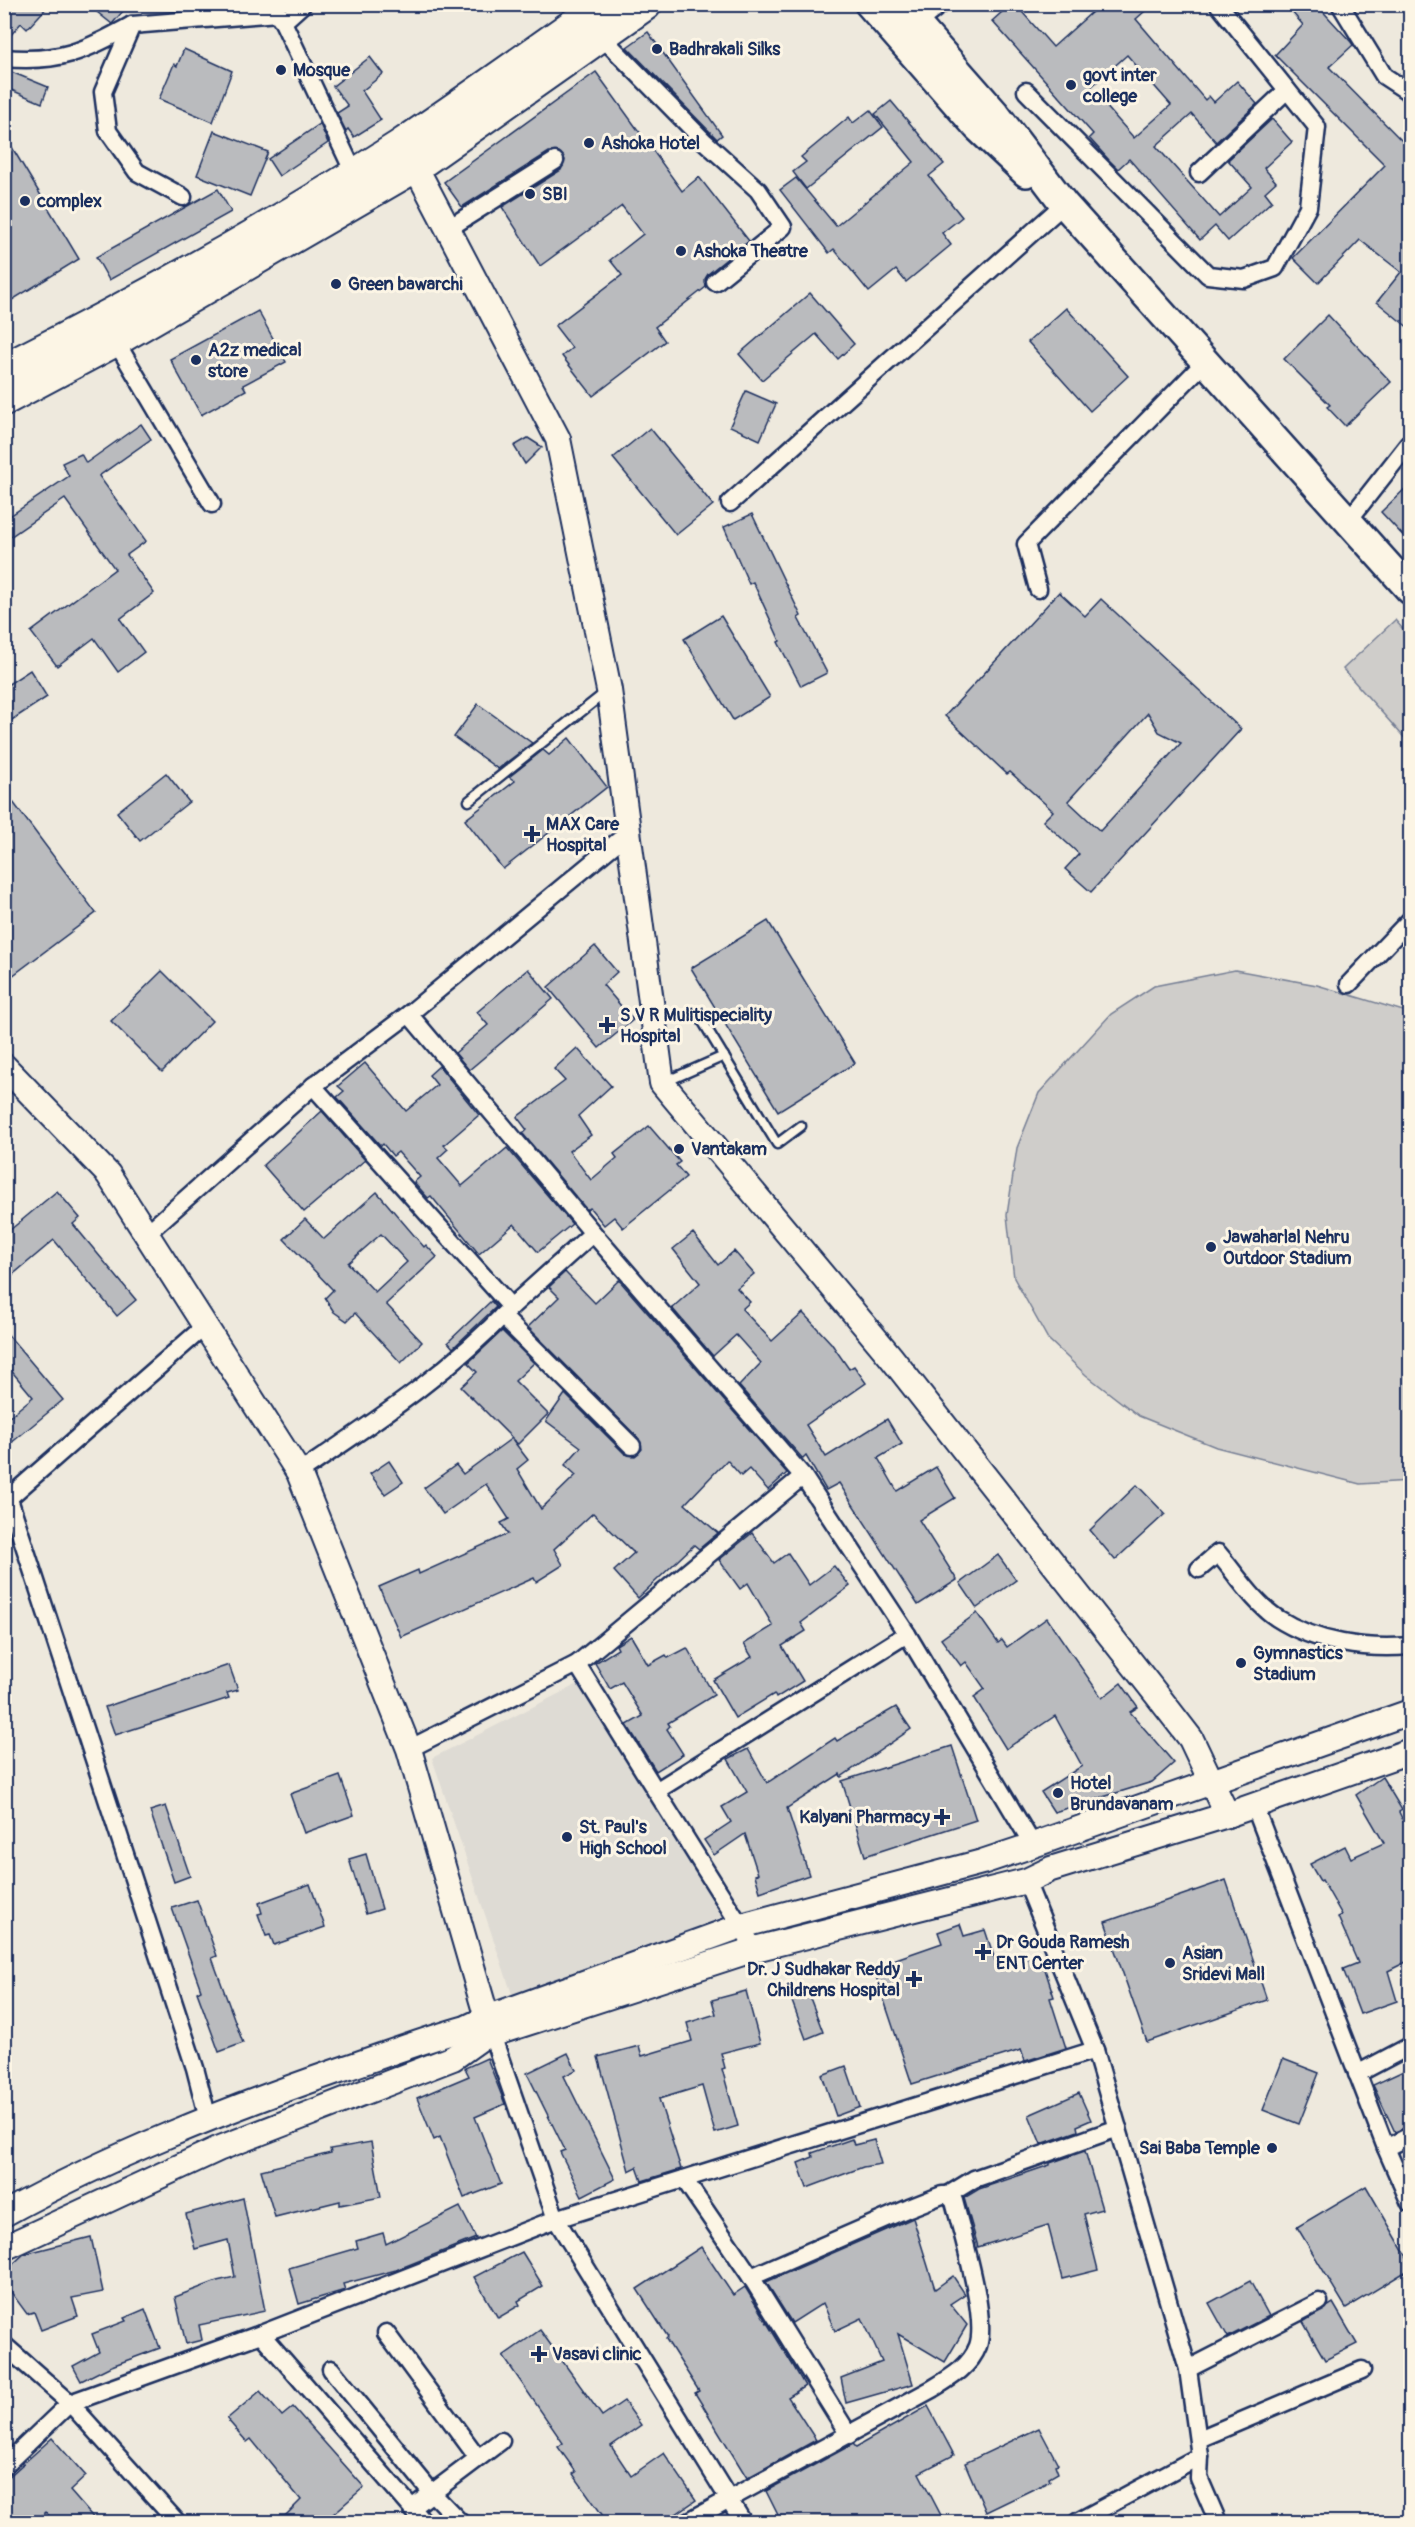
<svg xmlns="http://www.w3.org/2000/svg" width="1415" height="2527" viewBox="0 0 1415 2527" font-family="Pangolin,sans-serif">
<rect width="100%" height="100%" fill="#eee9dd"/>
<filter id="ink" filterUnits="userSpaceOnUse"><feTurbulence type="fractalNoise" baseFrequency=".0167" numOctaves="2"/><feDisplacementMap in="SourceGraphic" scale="12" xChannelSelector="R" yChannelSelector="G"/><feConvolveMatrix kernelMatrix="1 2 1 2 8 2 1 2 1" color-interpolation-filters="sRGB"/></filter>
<g filter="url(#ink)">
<path fill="#dedbd4" d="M580 1683 619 1744 722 1917 514 2000 432 1758Z"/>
<g fill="#cfcdca" stroke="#757e94" stroke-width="1.5">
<path d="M1395 620 1410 637V744L1343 669Z"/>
<path d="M1235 970 1317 985 1410 1013V1481L1360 1484 1216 1447 1139 1416 1086 1375 1048 1339 1014 1278 1007 1215 1017 1148 1039 1093 1111 1014 1154 986Z"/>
</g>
<g fill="#babbbe" stroke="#1b2f5e" stroke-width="1.5" fill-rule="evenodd">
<path d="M4 4H50L27 29 21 23 4 43Z"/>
<path d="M87 4H129L112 24Z"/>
<path d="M1011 4H1015L1053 47 1101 4H1153L1136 19 1205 100 1209 96 1214 102 1237 81 1257 104 1216 142 1192 114 1156 146 1219 217 1252 187 1228 160 1272 119 1292 142 1264 168 1276 182 1265 192 1272 201 1228 241 1215 226 1200 240 1129 159 1118 169 1109 160 1089 138 1093 134 992 21ZM1127 55 1171 105 1134 138 1090 88Z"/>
<path d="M1285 4H1316L1351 42 1353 45 1329 67 1410 149V329L1377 302 1401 272 1360 240 1318 283 1293 258 1385 165 1275 55 1303 25Z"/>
<path d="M648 32 722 135 717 139 627 47Z"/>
<path d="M184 49 232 71 213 122 159 99 174 64 177 66Z"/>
<path d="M370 57 383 74 362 91 381 120 354 137 348 129 346 131 337 113 348 106 333 86Z"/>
<path d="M4 69 48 87 42 103 4 87Z"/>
<path d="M596 72 682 191 699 177 749 241 708 274 705 279 706 287 655 327 665 341 593 396 562 356 572 348 555 326 622 275 610 260 643 234 622 206 540 266 502 207 561 170 565 160 559 152H549L462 207 444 182Z"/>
<path d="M891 101 944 164 929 176 962 217 942 233 951 245 906 282 896 270 869 292 834 249 829 253 780 190 796 178 836 226 914 162 875 114Z"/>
<path d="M870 110 883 127 806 189 793 172 806 162 801 157 849 117 853 123Z"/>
<path d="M320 124 328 143 279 176 268 159Z"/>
<path d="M214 131 268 152 250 196 197 175Z"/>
<path d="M4 134 79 259 4 305Z"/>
<path d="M218 189 231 212 109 280 96 257Z"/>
<path d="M810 293 854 344 838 359 816 334 762 380 739 354Z"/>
<path d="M1066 308 1128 376 1090 411 1028 342Z"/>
<path d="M258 311 286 362 243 385 246 390 201 415 170 359Z"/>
<path d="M1328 315 1391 382 1345 426 1327 407 1330 405 1284 359Z"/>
<path d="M746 391 776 404 760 440 730 426Z"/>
<path d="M141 424 151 439 99 476 146 541 127 555 154 593 120 619 144 652 118 672 94 638 57 666 31 632 115 569 65 499 4 541V520L69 476 62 463 81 454 86 463Z"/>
<path d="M650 428 713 505 676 535 613 458Z"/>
<path d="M528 438 542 447 525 464 514 446Z"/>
<path d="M1410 484V543L1381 512Z"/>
<path d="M752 514 801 616 798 618 827 673 801 686 778 642 780 641 753 582 749 584 724 527Z"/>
<path d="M1059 592 1085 616 1101 599 1241 729 1091 892 1065 869 1079 854 1043 821 1053 811 1010 772 1007 774 945 716ZM1148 713 1159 732 1181 743 1100 831 1068 801Z"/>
<path d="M721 616 770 697 733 720 684 639Z"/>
<path d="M30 670 47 697 4 725V687Z"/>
<path d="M478 704 532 743 498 769 454 737Z"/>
<path d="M569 738 607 787 503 869 465 820 515 781 509 777 543 750 549 755Z"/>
<path d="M166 773 189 802 140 841 117 812Z"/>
<path d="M4 790 96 913 4 982Z"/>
<path d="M768 921 855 1063 778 1111 691 968Z"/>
<path d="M595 946 617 972 603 985 633 1020 599 1048 548 987Z"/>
<path d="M528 969 553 999 469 1070 455 1053 488 1025 477 1012Z"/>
<path d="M162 971 212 1021 162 1072 111 1021Z"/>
<path d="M577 1048 611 1086 578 1116 591 1135 569 1151 591 1180 617 1158 614 1154 649 1126 680 1162 676 1165 686 1177 623 1228 614 1217 604 1225 590 1208 587 1210 523 1134 527 1130 517 1117 565 1081 554 1069Z"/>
<path d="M365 1063 406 1111 437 1085 429 1075 439 1066 479 1115 444 1145 448 1149 438 1158 462 1186 507 1148 572 1224 538 1252 514 1224 479 1254 431 1196 428 1198 414 1182 420 1177 398 1152 393 1156 383 1144 381 1146 337 1097 344 1091 338 1086Z"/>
<path d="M322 1111 365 1160 304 1212 263 1165Z"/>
<path d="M57 1191 80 1218 73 1224 136 1300 117 1316 54 1240 4 1282V1235Z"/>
<path d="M377 1192 424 1247 426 1245 437 1257 386 1304 422 1342 401 1363 355 1313 347 1321 334 1312 325 1298 333 1290 284 1239 305 1219 324 1239ZM381 1234 407 1262 375 1292 348 1263Z"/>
<path d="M693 1233 718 1265 734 1251 754 1274 737 1288 750 1302 742 1309 772 1341 803 1313 831 1343 849 1369 854 1366 866 1383 806 1425 826 1457 887 1419 902 1444 878 1458 897 1491 936 1467 955 1498 919 1520 957 1580 918 1605 839 1483 826 1490 806 1456 803 1459 739 1386 761 1363 736 1335 713 1356 672 1308 700 1283 673 1249Z"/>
<path d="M565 1272 595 1303 619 1280 787 1473 768 1490 749 1469 741 1476 727 1460 685 1504 718 1533 699 1549 694 1545 638 1598 614 1571 634 1553 593 1513 554 1549 563 1565 536 1582 534 1578 401 1637 379 1587 418 1570 419 1574 508 1534 501 1523 509 1519 486 1484 443 1514 424 1488 456 1465 463 1474 512 1438 461 1387 477 1372 468 1363 502 1331 534 1363 515 1381 548 1414 518 1444 512 1439 528 1460 517 1469 541 1509 576 1475 565 1465 581 1447 546 1421 565 1394 625 1454 635 1456 642 1449 639 1439 528 1327 559 1297 549 1287Z"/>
<path d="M491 1301 496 1307 453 1348 448 1342Z"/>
<path d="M4 1330 63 1400 4 1449V1421L33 1397 4 1362Z"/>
<path d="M389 1461 403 1482 385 1494 370 1474Z"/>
<path d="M1137 1485 1165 1514 1115 1560 1090 1530Z"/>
<path d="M752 1533 774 1563 788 1553 809 1585 834 1566 850 1586 801 1623 806 1631 782 1646 803 1681 776 1698 774 1694 735 1718 713 1680 752 1657 744 1644 773 1626 748 1583 740 1589 719 1560Z"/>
<path d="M998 1555 1016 1580 977 1608 960 1583Z"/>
<path d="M977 1613 998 1643 1002 1640 1007 1647 1047 1618 1102 1698 1121 1683 1138 1707 1130 1712 1174 1763 1152 1782 1054 1812 1041 1792 1082 1766 1055 1716 1006 1749 974 1697 985 1689 966 1662 961 1666 941 1639Z"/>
<path d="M631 1636 648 1665 666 1655 668 1658 687 1648 714 1695 668 1723 670 1726 667 1729 683 1754 656 1771 627 1725 643 1716 622 1682 610 1689 595 1663 618 1649 616 1645Z"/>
<path d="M229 1665 238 1690 227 1693 229 1698 115 1735 105 1707Z"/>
<path d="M896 1707 911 1729 841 1777 840 1774 787 1808 809 1875 760 1892 755 1875 758 1874 745 1834 714 1855 704 1840 731 1822 722 1807 747 1792 728 1759 748 1749 767 1783 835 1738 837 1741Z"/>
<path d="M952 1746 976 1820 865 1856 842 1781Z"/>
<path d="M340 1776 354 1815 304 1833 290 1794Z"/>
<path d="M1382 1777 1402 1810 1399 1812 1410 1835V1960L1388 1971 1397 2001 1360 2014 1343 1969 1358 1963 1338 1917 1342 1915 1322 1880 1320 1881 1310 1864 1345 1846 1351 1858 1384 1843 1356 1795Z"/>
<path d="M166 1806 190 1876 174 1882 150 1811Z"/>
<path d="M366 1854 382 1909 366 1914 349 1859Z"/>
<path d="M1226 1880 1267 2000 1147 2042 1105 1922Z"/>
<path d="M310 1884 325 1927 274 1945 270 1935 266 1936 258 1914 262 1913 259 1903Z"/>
<path d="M197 1900 217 1956 212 1958 243 2043 219 2052 197 1992 201 1990 172 1908Z"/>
<path d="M960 1924 964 1936 985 1930 998 1969 1040 1954 1054 1997 1050 1998 1066 2048 1025 2061 1021 2050 912 2084 873 1967 942 1943 938 1932Z"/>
<path d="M807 1990 823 2032 806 2039 790 1996Z"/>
<path d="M746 1991 760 2043 721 2053 725 2068 722 2069 738 2126 715 2133 702 2086 659 2099 681 2169 642 2181 637 2167 629 2171 598 2057 639 2046 642 2056 692 2041 687 2023 716 2014 712 2000Z"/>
<path d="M568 2053 576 2070 564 2076 615 2179 582 2196 560 2152 565 2150 527 2073Z"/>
<path d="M487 2058 505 2104 475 2117 501 2184 464 2198 440 2137 434 2140 417 2098 469 2076 465 2068Z"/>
<path d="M1283 2059 1319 2073 1299 2124 1263 2110Z"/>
<path d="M846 2066 860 2107 836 2116 822 2075Z"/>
<path d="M1410 2068V2126L1395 2132 1373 2085Z"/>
<path d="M1079 2093 1091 2120 1077 2126 1078 2131 1041 2144 1029 2115Z"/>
<path d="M852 2139 854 2145 874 2140 881 2164 863 2167 807 2188 798 2163 813 2157 812 2153Z"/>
<path d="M371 2142 381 2197 340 2205V2201L275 2217 261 2170 331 2153 330 2149Z"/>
<path d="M1085 2151 1102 2209 1084 2214 1098 2270 1062 2279 1048 2225 978 2247 964 2198 979 2189 1050 2165V2163Z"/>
<path d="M1366 2186 1410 2262V2269L1346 2308 1297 2227Z"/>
<path d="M243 2198 265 2311 199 2325 202 2340 186 2344 175 2297 217 2281 235 2277 228 2240 195 2249 186 2214Z"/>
<path d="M460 2207 476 2238 396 2270 343 2284 345 2290 299 2304 289 2268 358 2248 356 2241 383 2233 386 2244Z"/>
<path d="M913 2218 935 2289 953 2276 965 2294 950 2304 967 2325 945 2362 898 2334 913 2384 846 2403 841 2378 882 2362 862 2318 835 2331 823 2303 792 2323 766 2282Z"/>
<path d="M91 2237 103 2292 72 2298 78 2316 41 2330 34 2312 27 2314 5 2284 13 2264 24 2254Z"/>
<path d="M701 2247 733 2295 745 2287 794 2367 805 2386 788 2397 816 2440 747 2478 695 2393 699 2391 666 2339 668 2337 637 2289Z"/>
<path d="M522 2252 543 2286 518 2301 520 2305 498 2318 474 2277Z"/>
<path d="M1250 2281 1269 2316 1228 2337 1209 2303Z"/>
<path d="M1333 2303 1357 2344 1325 2360 1303 2322Z"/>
<path d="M145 2309 160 2348 109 2367 81 2381 73 2366 99 2352 92 2334 126 2321 124 2318Z"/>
<path d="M540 2330 602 2416 624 2401 641 2425 611 2446 631 2476 664 2453 696 2500 663 2523H608L573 2474 576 2472 558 2447 563 2443 503 2356Z"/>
<path d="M260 2391 282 2416 293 2407 364 2487 323 2523H278L301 2500 251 2439 247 2442 227 2419Z"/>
<path d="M928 2406 954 2455 919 2473 945 2523H782L766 2491 853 2444 856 2447Z"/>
<path d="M1039 2428 1058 2464 1055 2465 1058 2473 1049 2478 1050 2481 986 2512 965 2463Z"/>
<path d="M52 2438 86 2476 70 2491 98 2523H55L46 2512 34 2523H19L4 2506V2481Z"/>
</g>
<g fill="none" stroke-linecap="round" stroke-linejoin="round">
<g stroke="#1b2f5e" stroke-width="13">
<g id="lane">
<path d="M469 801 606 692"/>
<path d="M700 1017 777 1144 801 1126"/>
<path d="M665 1082 724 1056"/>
</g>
</g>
<g stroke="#1b2f5e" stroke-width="21">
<g id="street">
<path d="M1340 4 1384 76 1410 93"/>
<path d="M278 14 283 22 303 4"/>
<path d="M283 22 355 175"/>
<path d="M916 24 941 4"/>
<path d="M601 36 705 142 758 190 783 227 715 282"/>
<path d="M4 58C61 63 84 51 132 25"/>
<path d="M1026 91 1208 275 1244 279 1275 268 1308 207 1317 127 1218 4"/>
<path d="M1199 173 1287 90"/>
<path d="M183 197 137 172 108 131 103 92 132 25 278 13 273 4"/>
<path d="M449 228 555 161"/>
<path d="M115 340 212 504"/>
<path d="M730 503 1064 204"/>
<path d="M1348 521 1410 442"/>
<path d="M1038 589 1026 544 1205 362"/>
<path d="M628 833 409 1014 593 1233 803 1476"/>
<path d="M1349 984 1410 920"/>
<path d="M146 1234 313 1086 409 1014"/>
<path d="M511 1307 593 1233"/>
<path d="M502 1316 632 1446"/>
<path d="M299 1473C374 1422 448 1374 511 1307L313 1086"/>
<path d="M9 1499 195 2068 208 2119"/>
<path d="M4 1502 205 1326"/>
<path d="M1199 1569 1218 1553C1236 1574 1254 1603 1277 1618 1316 1643 1366 1650 1410 1646"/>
<path d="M577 1664 656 1791"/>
<path d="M409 1749 577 1664 803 1476 907 1634 1033 1845"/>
<path d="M1254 1805 1386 2148 1410 2136"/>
<path d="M1026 1881 1095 2050 1188 2369 1200 2456 1077 2522"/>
<path d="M755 1949 656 1791 907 1634"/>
<path d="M492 2035 556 2219 743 2522"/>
<path d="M1357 2074 1410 2046"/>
<path d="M1386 2148 1410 2203"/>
<path d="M684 2179 751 2277 849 2435"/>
<path d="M948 2195 974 2179 1118 2128"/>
<path d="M386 2333 478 2458"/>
<path d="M261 2334 424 2522"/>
<path d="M4 2345 70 2403 177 2522"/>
<path d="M331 2369 432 2493 460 2522"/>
<path d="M1188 2369 1319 2302"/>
<path d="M1199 2439 1362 2370"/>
<path d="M1200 2456 1199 2478 1218 2522"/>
<path d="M4 2466 70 2403 261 2334 556 2219 1095 2050"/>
<path d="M412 2508 501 2441"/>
<path d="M687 2522 932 2389C950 2378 970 2367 978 2346 988 2318 962 2233 954 2201L948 2195H942L909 2208 751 2277"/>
</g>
</g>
<g stroke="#1b2f5e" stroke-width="28">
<g id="secondary">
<path d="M415 166 558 439 609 690 662 1083 890 1356 1157 1695 1191 1739 1227 1815"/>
<path d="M4 1066 108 1174 299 1473 409 1749 491 2032"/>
<path d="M4 2214C111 2155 225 2110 340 2070 382 2056 423 2040 466 2028L487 2018 741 1926 982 1862 1033 1845 1410 1712"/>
<path d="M4 2248 218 2149 453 2058 481 2038 755 1949 1026 1881 1051 1869 1227 1815 1410 1751"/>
</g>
</g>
<g stroke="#1b2f5e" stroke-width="32">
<g id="primary">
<path d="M869 4 977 127 1026 173"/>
<path d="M899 4 995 113 1064 204 1410 590"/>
</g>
</g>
<g stroke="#1b2f5e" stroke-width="36">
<g id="highway">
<path d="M4 370C139 302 272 229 399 147 468 101 535 52 604 4"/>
<path d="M4 399 115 340 415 166 645 4"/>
</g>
</g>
<use href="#lane" stroke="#fcf5e5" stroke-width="8"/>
<use href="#street" stroke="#fcf5e5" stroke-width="16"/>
<use href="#secondary" stroke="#fcf5e5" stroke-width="24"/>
<use href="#primary" stroke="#fcf5e5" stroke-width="27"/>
<use href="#highway" stroke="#fcf5e5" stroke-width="32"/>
</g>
</g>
<g fill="#1b2f5e" stroke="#fcf5e5" stroke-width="2">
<circle cx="657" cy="49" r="6"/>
<circle cx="281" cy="70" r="6"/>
<circle cx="1071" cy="85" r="6"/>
<circle cx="589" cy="143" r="6"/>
<circle cx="530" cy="194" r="6"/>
<circle cx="25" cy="201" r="6"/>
<circle cx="681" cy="251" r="6"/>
<circle cx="336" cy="284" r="6"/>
<circle cx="196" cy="360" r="6"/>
<path d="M529 825h6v6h6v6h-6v6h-6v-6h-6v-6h6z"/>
<path d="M604 1016h6v6h6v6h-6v6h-6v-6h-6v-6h6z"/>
<circle cx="679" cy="1149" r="6"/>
<circle cx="1211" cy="1247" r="6"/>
<circle cx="1241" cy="1663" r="6"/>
<circle cx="1058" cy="1793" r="6"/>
<path d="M939 1808h6v6h6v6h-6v6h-6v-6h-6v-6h6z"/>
<circle cx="567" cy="1837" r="6"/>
<path d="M980 1943h6v6h6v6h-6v6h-6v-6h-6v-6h6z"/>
<circle cx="1170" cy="1963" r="6"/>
<path d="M911 1970h6v6h6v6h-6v6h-6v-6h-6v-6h6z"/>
<circle cx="1272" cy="2148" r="6"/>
<path d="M536 2345h6v6h6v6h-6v6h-6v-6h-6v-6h6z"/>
</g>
<g text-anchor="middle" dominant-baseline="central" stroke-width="6" stroke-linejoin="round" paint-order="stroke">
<g font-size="18" font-weight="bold" fill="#1b2f5e" stroke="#fcf5e5" text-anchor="start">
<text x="669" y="49">Badhrakali Silks</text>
<text x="293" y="70">Mosque</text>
<text x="1083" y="75">govt inter<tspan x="1083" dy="21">college</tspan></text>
<text x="601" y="143">Ashoka Hotel</text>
<text x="542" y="194">SBI</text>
<text x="37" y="201">complex</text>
<text x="693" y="251">Ashoka Theatre</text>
<text x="348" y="284">Green bawarchi</text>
<text x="208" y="350">A2z medical<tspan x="208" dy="21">store</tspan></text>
<text x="546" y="824">MAX Care<tspan x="546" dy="21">Hospital</tspan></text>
<text x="620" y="1015">S V R Mulitispeciality<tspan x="620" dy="21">Hospital</tspan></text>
<text x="691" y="1149">Vantakam</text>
<text x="1223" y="1237">Jawaharlal Nehru<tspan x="1223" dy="21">Outdoor Stadium</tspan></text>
<text x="1253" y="1653">Gymnastics<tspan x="1253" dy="21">Stadium</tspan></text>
<text x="1070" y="1783">Hotel<tspan x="1070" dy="21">Brundavanam</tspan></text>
<text x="930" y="1817" text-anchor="end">Kalyani Pharmacy</text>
<text x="579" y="1827">St. Paul's<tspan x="579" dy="21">High School</tspan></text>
<text x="996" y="1942">Dr Gouda Ramesh<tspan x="996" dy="21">ENT Center</tspan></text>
<text x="1182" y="1953">Asian<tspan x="1182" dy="21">Sridevi Mall</tspan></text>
<text x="900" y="1969" text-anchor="end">Dr. J Sudhakar Reddy<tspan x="900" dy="21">Childrens Hospital</tspan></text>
<text x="1260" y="2148" text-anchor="end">Sai Baba Temple</text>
<text x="552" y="2354">Vasavi clinic</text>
</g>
</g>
<rect width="1415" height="2527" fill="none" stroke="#fcf5e5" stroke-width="24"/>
<rect x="12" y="12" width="1391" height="2503" fill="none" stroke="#1b2f5e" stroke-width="2" filter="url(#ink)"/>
</svg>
